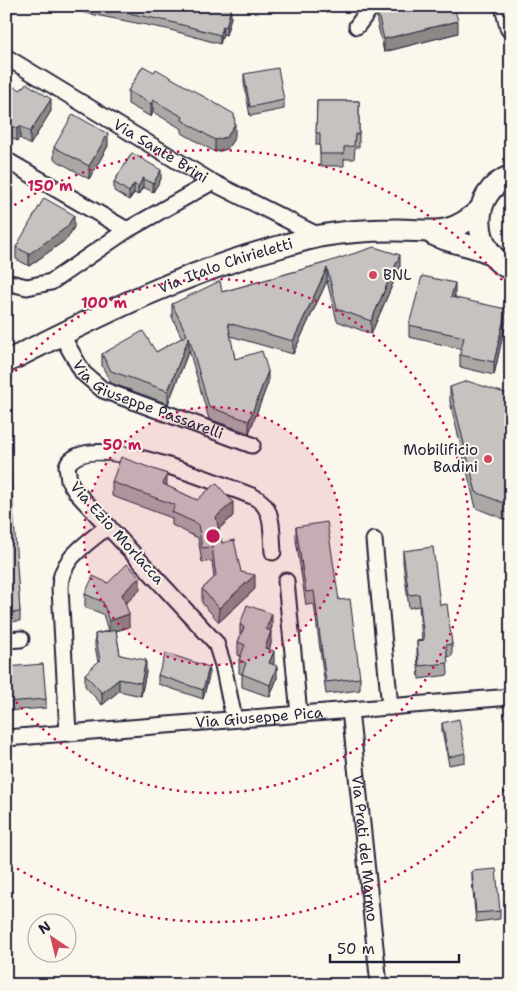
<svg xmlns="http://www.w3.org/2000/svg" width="517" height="991" viewBox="0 0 517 991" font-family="'Shantell Sans',sans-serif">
<rect width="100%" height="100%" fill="#fbf7ec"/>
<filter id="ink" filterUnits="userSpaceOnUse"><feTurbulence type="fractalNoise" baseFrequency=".02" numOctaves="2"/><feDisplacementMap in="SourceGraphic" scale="10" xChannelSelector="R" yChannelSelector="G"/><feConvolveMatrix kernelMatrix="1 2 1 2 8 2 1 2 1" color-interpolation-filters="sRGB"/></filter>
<g filter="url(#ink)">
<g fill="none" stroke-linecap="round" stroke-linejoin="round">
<g stroke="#22223b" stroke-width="19">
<g id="street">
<path d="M357 26 372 6"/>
<path id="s1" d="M6 57 212 182 319 236"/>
<path d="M6 160 127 230"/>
<path d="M6 282 27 287 51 282 127 230 212 182"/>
<path id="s2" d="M61 334 83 373 103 390 252 445"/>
<path d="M374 540 390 707"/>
<path d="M286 581 299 714"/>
<path d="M6 640 21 639"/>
<path id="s3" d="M350 710 379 985"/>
<path d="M234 719 223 665 216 643 76 492 69 481 67 466C86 426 221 485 252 496 275 506 271 530 273 552"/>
<path d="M68 733 60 588C60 558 88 543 108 526"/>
<path id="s4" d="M6 738 511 697"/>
</g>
</g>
<g stroke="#22223b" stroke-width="25">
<g id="secondary">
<path d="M506 6 511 27"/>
<path d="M511 176C468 192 471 252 511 269"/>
<path d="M433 234C451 243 470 244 488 252"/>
<path id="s5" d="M6 362C94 318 184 272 279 247 293 243 306 239 320 236 343 232 368 230 392 230 431 229 447 240 480 210"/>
</g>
</g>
<use href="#street" stroke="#fbf7ec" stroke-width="15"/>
<use href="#secondary" stroke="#fbf7ec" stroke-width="21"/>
</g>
<g fill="#aaa7a5" stroke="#22223b">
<path d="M57 6H224L231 17 226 35 223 34 220 44 167 29 85 13Z"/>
<path d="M377 10 458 33 384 52 377 22Z"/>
<path d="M143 66 235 137 227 149 215 152 182 133V129L153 112 151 117 128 104V91Z"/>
<path d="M244 74 284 100V109L250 116 244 83Z"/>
<path d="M6 100 51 111 30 145 20 138 17 141 6 134Z"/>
<path d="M317 101H359V147H355L354 159H344V166H320V145H316Z"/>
<path d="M108 146 89 179 54 159V147Z"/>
<path d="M132 153 161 179 153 192 143 187 138 195 134 193 129 200 114 191V182Z"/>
<path d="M74 227 67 239 29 266 16 259V247Z"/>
<path d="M325 263 400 267 371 334 337 321 327 281 293 354 230 336 235 359 268 383 249 433 209 419 189 350 168 404 111 383 102 366V354L156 352 182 338 172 317V304L222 292Z"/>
<path d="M455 295V297L506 321 494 375 460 367V355L462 349 409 337V325Z"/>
<path d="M450 387 511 395V522L476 508 450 402Z"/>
<path d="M6 428 20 612V621L6 622Z"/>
<path d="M112 482 167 486 197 500 233 516 219 529 222 543 241 572 255 589 219 622 202 603V589L214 578 212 561 202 562 198 538 172 525V518L112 496Z"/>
<path d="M296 527 339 600 360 678V690L326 694 314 604 306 605 296 540Z"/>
<path d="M403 551 440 605 452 644V656L447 657 448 675 419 679 417 653V641L422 640 419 606 409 608 403 563Z"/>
<path d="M108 583 140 590 125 604 129 627 116 631 120 655 146 672 141 696 119 691 102 705 85 686V674L98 662 95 646V634L108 631 103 614 85 607V594Z"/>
<path d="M240 625 272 627 270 631 271 644 269 649 274 663 273 664 277 678 270 697 242 687V674L239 673V660L241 656 238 655V642L240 637Z"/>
<path d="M6 667 46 699V708L6 711Z"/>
<path d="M158 675 209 676 203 699 158 684Z"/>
<path d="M442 723 465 753V762L449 765 442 731Z"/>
<path d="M472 871 500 911V919L476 922 472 880Z"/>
</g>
<g fill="#8b8886" stroke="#22223b">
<path d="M231 8V17L226 35V27Z"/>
<path d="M458 21V33L384 52V39Z"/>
<path d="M223 26V34L220 44V35Z"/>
<path d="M51 99V111L30 145V132Z"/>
<path d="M153 100V112L151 117V104Z"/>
<path d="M235 124V137L227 149 215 152V140Z"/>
<path d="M20 126V138L17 141V129Z"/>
<path d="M108 134V146L89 179V166Z"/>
<path d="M161 170V179L153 192V184Z"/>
<path d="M143 178V187L138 195V187Z"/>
<path d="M134 184V193L129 200V192Z"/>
<path d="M12 191V203L6 214V202Z"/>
<path d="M74 215V227L67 239 29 266V254Z"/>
<path d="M400 255V267L371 334V321Z"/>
<path d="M327 268V281L293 354V341Z"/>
<path d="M455 283V295L451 309V297Z"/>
<path d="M506 309V321L494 375V362Z"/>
<path d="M189 337V350L168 404V391Z"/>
<path d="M268 371V383L249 433V421Z"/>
<path d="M167 474V488L163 484Z"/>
<path d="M233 502V516L216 531V517Z"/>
<path d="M255 575V589L219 622V608Z"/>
<path d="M140 577V590L122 607V594Z"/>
<path d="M129 614V627L109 633V621Z"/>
<path d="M272 614V627L266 642V629Z"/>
<path d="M271 631V644L265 660V648Z"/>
<path d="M274 651V663L269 675V663Z"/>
<path d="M146 660V672L141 696V683Z"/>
<path d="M277 666V678L270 697V685Z"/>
<path d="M209 667V676L203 699V690Z"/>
<path d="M119 679V691L102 705V693Z"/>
</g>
<g fill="#c6c2c0" stroke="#22223b">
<path d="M94 6H224L231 8 226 27 223 26 220 35 167 21Z"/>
<path d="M391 6H454L458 21 384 39 377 10Z"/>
<path d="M143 66 154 72 156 69 234 114 235 124 227 137 215 140 182 120 183 117 153 100 151 104 128 91Z"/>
<path d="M278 68 284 100 250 107 244 74Z"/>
<path d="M26 83 51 99 30 132 20 126 17 129 6 122V100L15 87 21 90Z"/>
<path d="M317 101H359V134H355L354 146 344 147V154H320V133H316Z"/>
<path d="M73 114 108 134 89 166 54 147Z"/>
<path d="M132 153 161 170 153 184 143 178 138 187 134 184 129 192 114 182Z"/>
<path d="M6 188 12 191 6 202Z"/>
<path d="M44 198 74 215 67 227 29 254 16 247Z"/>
<path d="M374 247 400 255 371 321 337 309 327 268 293 341 228 323 235 359 262 351 268 371 249 421 209 407 189 337 168 391 111 371 102 354 143 331 156 352 187 335 172 304 220 281 222 292 325 263Z"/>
<path d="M422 276 455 283 451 297 506 309 494 362 460 355 464 337 409 325Z"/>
<path d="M467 381 511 395V506L476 492 450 387Z"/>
<path d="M8 427 20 612 6 613V428Z"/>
<path d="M121 457 167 474 163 484 197 500 216 483 233 502 216 517 222 543 234 540 241 572 255 575 219 608 202 589 216 576 212 547 202 548 198 524 172 512 175 505 112 482Z"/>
<path d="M327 522 339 600 350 599 360 678 326 682 314 591 306 592 296 527Z"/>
<path d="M433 547 440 605 447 604 452 644 446 645 448 663 419 666 417 641 424 640 419 594 409 595 403 551Z"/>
<path d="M127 564 140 577 122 594 129 614 109 621 103 602 85 594 93 576 108 583Z"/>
<path d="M247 605 272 614 266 629 271 631 265 648 274 651 269 663 277 666 270 685 242 674 246 663 239 660 245 645 238 642 244 627 240 625Z"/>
<path d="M116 630 120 655 146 660 141 683 119 679 102 693 85 674 100 660 95 634Z"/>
<path d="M166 653 209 667 203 690 158 675Z"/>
<path d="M43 664 46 699 6 702V667Z"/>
<path d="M459 719 465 753 449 757 442 723Z"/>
<path d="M496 869 500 911 476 913 472 871Z"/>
</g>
</g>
<circle cx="213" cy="536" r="129" fill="#c2185b" fill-opacity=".12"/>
<g fill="none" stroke="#c2185b" stroke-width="2.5" stroke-dasharray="2.5 5">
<circle cx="213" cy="536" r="129"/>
<path d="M6 383A257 257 0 1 1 6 689"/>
<path d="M509 784A386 386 0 0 1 8 863M8 209A386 386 0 0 1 509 288"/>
</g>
<g fill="#d1495b" stroke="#fbf7ec" stroke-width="2">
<circle cx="373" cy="275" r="5"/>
<circle cx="488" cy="459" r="5"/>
</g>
<g text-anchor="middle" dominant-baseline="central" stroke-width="4" stroke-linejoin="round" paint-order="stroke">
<g font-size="15" fill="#22223b" stroke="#fbf7ec">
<text stroke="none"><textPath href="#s1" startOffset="181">Via Sante Brini</textPath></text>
<text stroke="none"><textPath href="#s5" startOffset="240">Via Italo Chirieletti</textPath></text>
<text stroke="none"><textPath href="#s2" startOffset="115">Via Giuseppe Passarelli</textPath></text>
<text transform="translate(117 533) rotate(48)">Via Ezio Morlacca</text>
<text stroke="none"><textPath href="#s4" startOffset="254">Via Giuseppe Pica</textPath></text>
<text stroke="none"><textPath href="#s3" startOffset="139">Via Prati del Marmo</textPath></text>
</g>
<g font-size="15" fill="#22223b" stroke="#fbf7ec" text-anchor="start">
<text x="383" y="275">BNL</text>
<text x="478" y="450" text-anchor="end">Mobilificio<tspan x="478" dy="17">Badini</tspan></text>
</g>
</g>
<circle cx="213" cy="536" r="8" fill="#c2185b" stroke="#fbf7ec" stroke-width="2.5"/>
<g font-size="15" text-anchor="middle" font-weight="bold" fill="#c2185b" stroke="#fbf7ec" stroke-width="4" stroke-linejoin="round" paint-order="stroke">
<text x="50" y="191">150 m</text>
<text x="104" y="308">100 m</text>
<text x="122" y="450">50 m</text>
</g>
<rect width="517" height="991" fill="none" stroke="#fbf7ec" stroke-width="25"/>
<rect x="12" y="12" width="492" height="966" fill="none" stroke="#22223b" stroke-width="2" filter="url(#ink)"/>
<g transform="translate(52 938) rotate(325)"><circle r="24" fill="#fbf7ec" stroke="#a4a2a5"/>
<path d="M0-4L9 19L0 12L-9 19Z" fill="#d1495b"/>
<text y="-8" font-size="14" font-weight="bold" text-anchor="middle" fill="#22223b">N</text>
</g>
<path d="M330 954v8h129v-8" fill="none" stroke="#22223b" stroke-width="2.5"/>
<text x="337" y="954" font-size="15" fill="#22223b" stroke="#fbf7ec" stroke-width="4" paint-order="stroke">50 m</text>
</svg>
